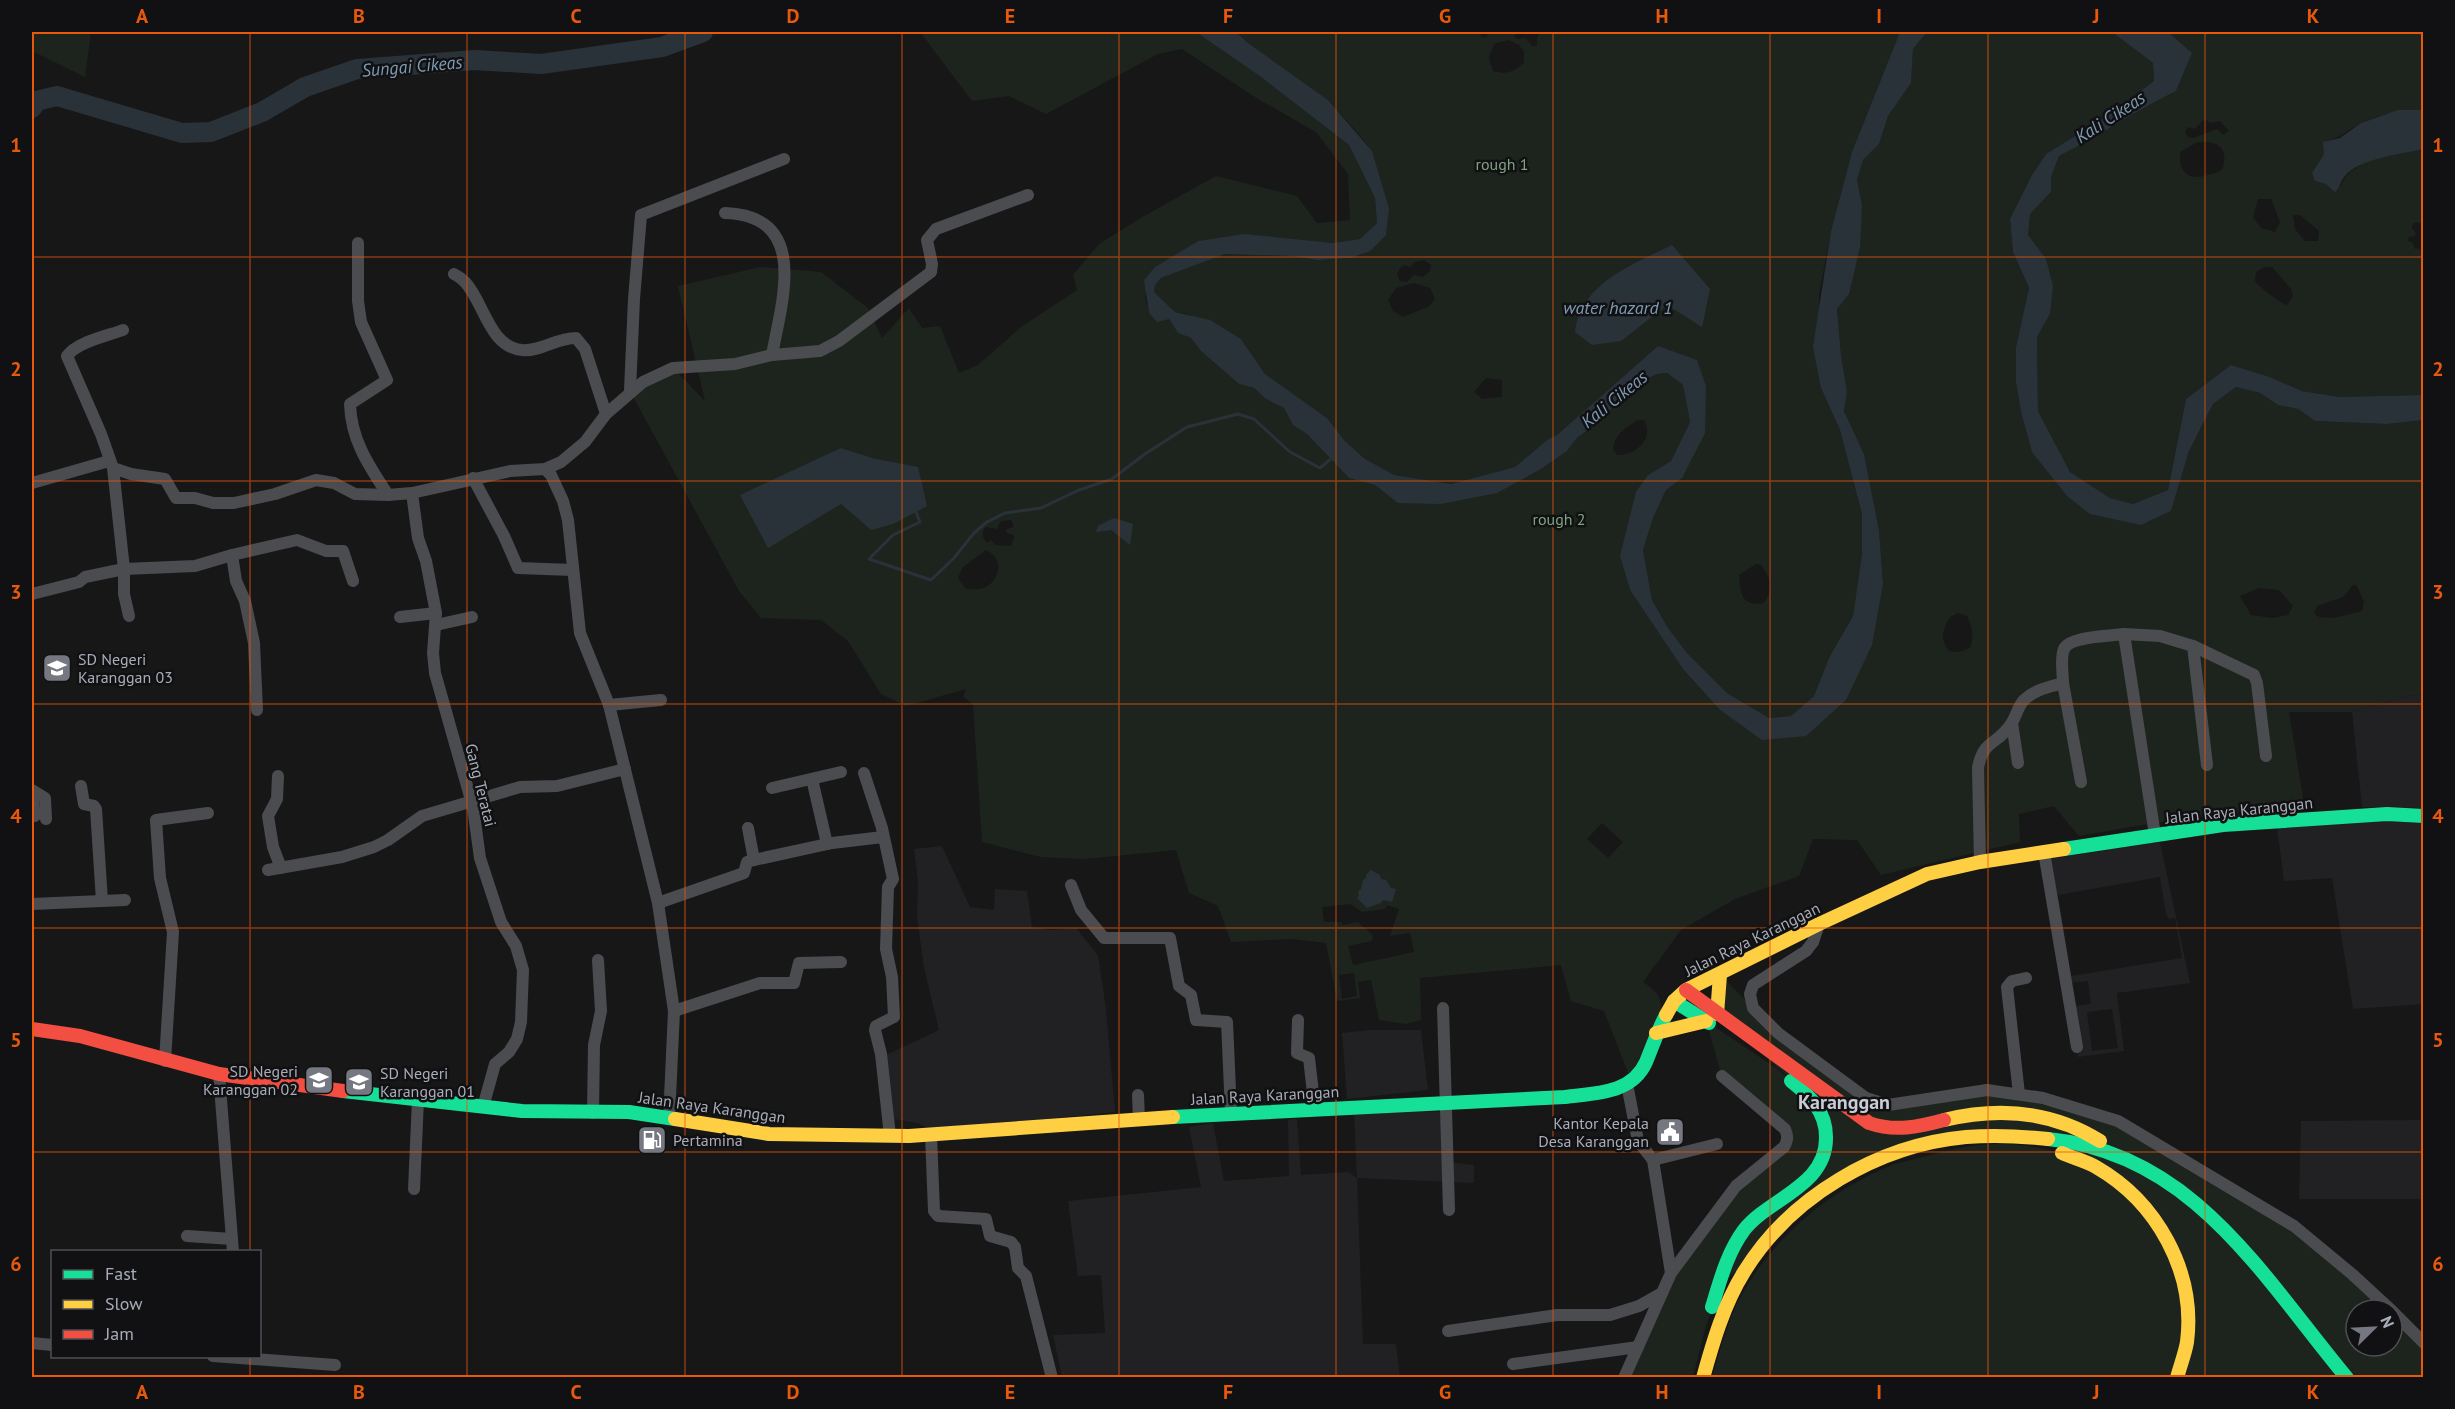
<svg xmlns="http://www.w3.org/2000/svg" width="2455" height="1409" viewBox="0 0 2455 1409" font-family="'PT Sans',sans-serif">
<rect width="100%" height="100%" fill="#171717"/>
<g fill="#212123" fill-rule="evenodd">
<path d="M2423 694V808L2362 807 2352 712 2407 696Z"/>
<path d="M2384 821 2423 823V1004L2353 1009 2332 878 2284 881 2277 827Z"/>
<path d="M2160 842 2190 983 2117 993 2124 1051 2078 1057 2044 860ZM2160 877 2166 914 2169 919 2175 918 2182 958 2071 976 2058 895ZM2088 981 2091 1004 2074 1006 2071 983ZM2112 1009 2118 1048 2092 1051 2087 1012Z"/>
<path d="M942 846 970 907 994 910 995 889 1027 891 1032 927 1052 930 1076 928 1098 955 1106 1009 1115 1112 1027 1121 927 1128 917 1123 894 1119 884 1056 939 1030 924 968 917 917 918 881 914 849Z"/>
<path d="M1370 1030H1421L1428 1090 1347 1099 1342 1033Z"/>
<path d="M1401 1111 1444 1112 1448 1162 1474 1165V1183L1357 1178 1363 1344H1396L1400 1377H1062L1053 1335 1105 1333 1101 1275 1078 1276 1068 1201 1201 1187 1189 1127 1213 1123 1224 1181 1289 1176 1288 1120 1293 1119H1297L1301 1175 1348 1172 1357 1178 1354 1115Z"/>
<path d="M2423 1120V1199H2299L2301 1121Z"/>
</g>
<g fill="#1d241e" fill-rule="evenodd">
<path d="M32 32H91L85 77 32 51Z"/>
<path d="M920 32H1196L1261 77 1349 145 1375 198 1377 223 1360 239 1333 243 1218 238 1198 241 1155 267 1145 297 1149 313 1169 319 1178 333 1191 338 1201 351 1239 384 1254 388 1266 399 1284 408 1293 425 1307 434 1349 478 1375 485 1399 503 1541 469 1567 451 1577 438 1597 423 1636 384 1657 374 1667 373 1683 385 1690 422 1671 461 1648 475 1620 556 1630 590 1683 669 1719 709 1806 736 1883 584 1879 530 1864 454 1844 411 1847 392 1841 355 1837 309 1849 294 1862 205 1857 180 1863 160 1879 144 1888 116 1911 83 1913 49 1927 32H2112L2153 63 2154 81 2104 118 2046 154 2032 175 2010 219 2013 252 2029 288 2016 347V382L2021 412 2032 452 2148 522 2171 511 2189 451 2213 404 2236 387 2260 393 2278 405 2298 409 2315 421 2387 424 2423 420V694L2407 696 2352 712H2289L2304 804 2154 823 2079 836 2054 806 2019 814 2020 842 1881 875 1857 840 1813 839 1799 876 1735 899 1681 930 1643 982C1648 985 1654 990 1657 994 1672 1016 1641 1056 1629 1075L1604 1011 1571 1001 1561 965 1420 978 1421 1020 1406 1024 1379 1020 1371 980 1358 982 1360 998 1337 1001 1326 943 1292 939 1231 942 1218 906 1189 893 1176 850 1085 859 1041 857 982 842 973 705 963 696 966 689 906 706 881 694 848 641 821 620 761 618 739 591 630 391 673 368 705 401 678 286 761 267 821 272 868 308 882 338 909 308 922 328 940 326 959 373 978 365 1021 327 1077 290 1073 275 1099 244 1139 219 1216 176 1297 196 1317 223 1350 220 1348 174 1316 132 1258 99 1182 49 1158 54 1046 114 1009 96 972 101ZM1638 420H1644C1655 438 1636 456 1617 455L1613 449C1615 434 1625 428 1638 420ZM841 448 876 459 871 530 841 504ZM1008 520H1011L1014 527 1007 529 1006 532 1015 536 1011 546 995 545 991 540 987 543C982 537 981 533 986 527L997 529 1000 522ZM986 550C1006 559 1000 584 980 589 975 590 969 589 965 588L958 578 962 568ZM2353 585 2357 586 2364 602 2362 611 2334 618 2319 617 2314 613 2317 606 2343 597ZM2259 588 2279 590 2293 606 2288 615 2273 618 2251 615 2240 596ZM1958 613 1967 616C1973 628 1974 636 1970 648L1959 652 1949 651C1939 638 1943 630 1950 617ZM1602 823 1623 842 1608 858 1587 839ZM1367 878 1391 888 1381 903 1367 908 1359 896ZM1351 904 1362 912 1385 909 1387 905 1399 909 1390 936 1410 933 1414 952 1353 965 1348 946 1372 941 1373 935 1358 922 1343 925 1341 922H1324L1322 907ZM1354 973 1357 996 1342 999 1339 975Z"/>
<path d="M1236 32H1480L1481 36 1484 38 1492 32H1520L1514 36 1517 39 1526 38 1532 46H1537V37L1541 32H1900L1852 152 1831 231 1819 295 1821 388 1840 430 1862 514V554L1853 616 1830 656 1814 696 1791 716 1769 718 1727 693 1687 653 1668 628 1652 600 1643 550 1653 518 1666 490 1682 477 1706 386 1658 346 1558 434 1547 440 1515 467 1451 484 1394 475 1372 465 1345 441 1327 418 1265 374 1241 339 1187 314 1175 312 1154 292 1155 285 1161 278 1225 254 1291 256 1318 260 1350 258 1389 208 1372 151 1357 132 1328 100 1248 43ZM1508 40 1519 45 1524 51V63C1513 72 1507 75 1493 71L1489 58 1494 44ZM1672 245 1703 327 1667 305 1655 313ZM1424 260 1431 265 1430 271 1423 277 1414 275 1407 282 1400 281 1397 274 1400 268 1405 265 1410 267 1415 262ZM1414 283 1430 288 1435 298 1430 306 1403 317 1393 311 1388 300 1396 288ZM1486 378 1502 380V397L1482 399 1474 392ZM1756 564 1761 565C1771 578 1774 589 1764 603 1742 607 1740 594 1739 575Z"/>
<path d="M2168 32H2423V110C2400 110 2384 113 2362 123 2347 130 2341 138 2324 142V154L2312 173 2315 181 2341 186C2351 157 2398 155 2423 149V224L2417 222 2413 224 2412 228 2416 233 2415 236 2409 237 2407 240 2413 243 2415 249 2419 248 2423 254V395L2339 397 2302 391 2270 377 2231 365 2186 399 2168 490 2133 504 2110 498 2070 472 2038 411 2037 337 2050 314 2028 235 2030 214 2051 192V177L2059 156C2100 137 2135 111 2176 91L2192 53ZM2206 120 2210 123 2220 121 2229 131 2223 135 2217 129 2194 138 2188 137 2185 132 2188 127 2195 129 2202 121ZM2198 142C2218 140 2230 149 2222 170 2201 179 2178 184 2180 152ZM2258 199H2271L2280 222 2275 232 2261 228 2253 217ZM2293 215H2300L2319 231 2318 241H2305L2295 229ZM2265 267H2272L2291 289 2293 296 2287 305C2280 303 2258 286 2255 281L2256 272Z"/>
<path d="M1720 975 1778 1033 1867 1099 1888 1105 1987 1090 2118 1121 2294 1226 2391 1310H2356V1346H2392V1311L2424 1343 2423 1378 1712 1377C1719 1355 1725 1330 1735 1308 1765 1244 1826 1192 1890 1166 1903 1161 1917 1159 1930 1155 1954 1149 1977 1143 2002 1144 2028 1144 2053 1151 2078 1157L2073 1142 1980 1135 1847 1175 1720 1285 1705 1329 1693 1377 1624 1378 1691 1243 1788 1136 1722 1076 1706 1021 1776 1068 1811 1097 1717 1014Z"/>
</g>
<g fill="#2a3239">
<path d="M1196 32H1236L1248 43 1328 100 1372 151 1389 208 1386 235 1370 251 1350 258 1318 260 1291 256 1225 254 1161 278 1155 285 1154 292 1175 312 1210 320 1241 339 1265 374 1327 418 1345 441 1365 459 1394 475 1451 484 1515 467 1547 440 1558 434 1658 346 1697 360 1706 386 1705 433 1682 478 1666 490 1653 518 1643 550 1652 600 1668 628 1687 653 1727 693 1769 718 1791 716 1814 696 1830 656 1853 616 1862 554V514L1840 430 1821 388 1813 347 1831 231 1852 152 1900 32H1927L1913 49 1911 83 1888 116 1879 144 1863 160 1857 180 1862 205 1860 247 1849 294 1837 309 1841 355 1847 392 1844 411 1864 454 1879 530 1883 584 1872 645 1846 700 1806 736 1762 740 1719 709 1683 669 1630 590 1620 556 1636 492 1648 475 1671 461 1690 422 1683 385 1667 373 1657 374 1636 384 1597 423 1577 438 1567 451 1541 469 1497 493 1441 504 1398 503 1375 485 1349 478 1307 434 1293 425 1284 408 1266 399 1254 388 1239 384 1201 351 1191 338 1178 333 1169 319 1157 322 1149 313 1144 280 1155 267 1198 241 1244 234 1333 243 1360 239 1377 223 1375 198 1349 145 1261 77Z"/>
<path d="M2112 32H2168L2192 53 2176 91C2135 111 2100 136 2059 156L2051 177V192L2030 214 2028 235 2046 259 2053 286 2050 314 2037 337 2038 411 2070 472 2110 498 2133 504 2168 490 2186 399 2231 365 2270 377 2302 391 2339 397 2423 395V420L2387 424 2315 421 2298 409 2278 405 2260 393 2236 387 2213 404 2189 451 2171 511 2141 525 2090 514 2067 496 2032 452 2021 412 2016 382V347L2029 288 2013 252 2010 219 2032 175 2046 154 2104 118 2154 81 2153 63Z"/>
<path d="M2398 110H2423V149C2402 154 2358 159 2345 176 2340 181 2341 187 2335 192L2326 184 2315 181 2312 173 2324 154 2323 142 2340 138 2361 123Z"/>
<path d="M1672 245 1710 289 1702 327 1667 305 1621 341 1592 345 1575 332C1580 283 1634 264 1672 245Z"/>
<path d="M841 448 876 459 918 467 927 506 893 524 871 530 841 504 768 548 740 495Z"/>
<path d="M1114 518 1133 524 1130 545 1111 530 1096 532 1098 526Z"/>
<path d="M1371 870 1380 875 1381 879 1386 880 1391 888 1396 889 1392 902 1383 900 1381 903 1367 908 1357 898 1359 896 1358 892 1361 889 1363 880 1366 878V875Z"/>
</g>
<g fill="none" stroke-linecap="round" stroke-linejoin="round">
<path stroke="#2a3239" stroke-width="3" d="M915 509 920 522 893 535 869 559 931 580 954 558 974 533 987 522 1005 513 1041 508 1079 490 1112 479 1145 454 1187 427 1238 414 1254 419 1290 452 1320 468 1332 458"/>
<path stroke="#2a3239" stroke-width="20" d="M32 108 36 101 57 96 182 133 211 132 262 112 305 87 357 69 475 60 541 64 662 47 703 32"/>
<g stroke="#4b4c50" stroke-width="12">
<path d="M725 213C810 216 782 300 772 355"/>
<path d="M358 243V301L361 322 387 380 350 404C351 440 369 466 388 495"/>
<path d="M454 274C458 276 462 279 465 282 484 302 489 347 522 350 540 352 556 338 576 338L585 349 606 414"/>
<path d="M123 330C107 336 77 342 67 356L101 434 113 468 131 474 165 479 176 498H195L213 503H234L275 494 316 480 334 483 355 494 388 495 412 493 510 471 545 469 561 462 585 442 606 414 643 382 673 368 735 364 772 355 820 351 839 341 931 272 932 264 927 240 936 229 1028 195"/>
<path d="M630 391 634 299 641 215 784 159"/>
<path d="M113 468 124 569V594L129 616"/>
<path d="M545 469 551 475 563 501 568 520 580 633 609 705 658 903 674 1011 669 1119"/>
<path d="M473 478 504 536 518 568 573 570"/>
<path d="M32 483 109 461"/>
<path d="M412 493 418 538 426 561 436 613 433 653 435 673 473 807 480 858 501 922 516 946 523 970 521 1022 517 1039 509 1052 495 1064 483 1107"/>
<path d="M232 555 297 540 326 551H343L353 581"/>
<path d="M32 594 79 582 85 577 124 569 195 566 232 555 236 581 245 601 254 643 257 710"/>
<path d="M400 617 436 613"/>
<path d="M436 625 472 617"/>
<path d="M2124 634 2160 636 2193 646 2207 765"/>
<path d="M2193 646 2254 675 2257 683 2266 756"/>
<path d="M2063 683C2063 673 2060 658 2064 649 2069 636 2111 636 2124 634L2155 835"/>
<path d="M609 705 661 700"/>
<path d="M2012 723 2018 763"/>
<path d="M864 773 882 828 893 879 888 887 886 949 892 977 894 1017 876 1026 875 1030 881 1054 890 1136"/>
<path d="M278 776 277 799 268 816 273 847 281 868"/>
<path d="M812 779 827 844"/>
<path d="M81 786 84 804 94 806 96 809 102 901"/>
<path d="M772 788 841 772"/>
<path d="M32 790 45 798 46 819"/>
<path d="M32 796 35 816H32"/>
<path d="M748 828 754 860"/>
<path d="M2044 852 2077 1047"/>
<path d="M1980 862 1978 768C1983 739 1998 745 2011 724 2016 717 2018 706 2024 700 2035 689 2050 687 2063 683L2081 782"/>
<path d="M268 870 342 857 374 847 388 840 422 816 520 787 557 786 625 769"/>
<path d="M1071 885 1081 910 1104 938H1170L1179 986 1191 995 1196 1020 1227 1022 1231 1113"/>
<path d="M658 903 744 873 747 862 754 860 832 843 883 837"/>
<path d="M32 904 125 900"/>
<path d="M1819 924 1813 942 1806 951 1753 985 1750 994 1753 1008 1778 1033 1866 1098 1888 1105 1987 1090 2043 1098 2118 1121 2294 1226 2352 1274 2391 1310"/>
<path d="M1443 1008 1449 1210"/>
<path d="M674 1011 760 983H794L799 963 841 962"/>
<path d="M1298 1020 1297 1053 1309 1058 1315 1110"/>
<path d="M165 1061 173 932 160 878 156 820 208 813"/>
<path d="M219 1074 233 1252"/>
<path d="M2019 1094 2007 987 2012 981 2026 978"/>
<path d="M1138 1095 1139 1120"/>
<path d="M593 1113 594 1045 601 1011 598 960"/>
<path d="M931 1135 934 1211 938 1216 986 1219 990 1236 1011 1242 1015 1247 1018 1268 1026 1276 1052 1378"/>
<path d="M1653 1160 1717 1144"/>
<path d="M414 1189 418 1100"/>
<path d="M187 1236 232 1239"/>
<path d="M1671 1273 1736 1186 1784 1147C1788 1140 1788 1136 1785 1129L1722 1076"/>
<path d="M2392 1311 2424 1343"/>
<path d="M1448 1331 1557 1315H1610L1639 1306 1662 1293 1671 1273 1653 1160 1638 1141 1627 1084"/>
<path d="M32 1343 52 1345"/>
<path d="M213 1356 335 1365"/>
<path d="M1513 1364 1638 1347"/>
<path d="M1624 1378 1662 1293"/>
</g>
<g stroke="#16e098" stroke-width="14">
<path d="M2064 849 2223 825 2387 814 2424 816"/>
<path d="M1674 1001 1709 1023"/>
<path d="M343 1091 522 1111 629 1112 675 1119"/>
<path d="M1173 1117 1565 1097C1595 1093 1632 1094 1646 1062 1653 1045 1658 1030 1666 1015"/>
<path d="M2048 1139C2193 1153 2262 1276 2347 1378"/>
<path d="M1712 1307C1720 1281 1727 1253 1744 1230 1769 1198 1827 1186 1826 1137 1826 1111 1810 1096 1791 1081"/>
</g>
<g stroke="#ffcf43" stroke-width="14">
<path d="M1717 1014 1720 975"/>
<path d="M1666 1015 1674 1001 1686 990 1819 924 1927 874 1980 862 2064 849"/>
<path d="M1656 1033 1706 1021"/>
<path d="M675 1119 769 1134 909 1136 1173 1117"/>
<path d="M1944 1120C1998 1107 2052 1111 2100 1141"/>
<path d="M2062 1153C2073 1158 2086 1161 2096 1167 2157 1202 2196 1272 2187 1342 2185 1354 2180 1366 2177 1378"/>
<path d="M1703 1378C1713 1342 1724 1304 1744 1272 1790 1197 1878 1145 1966 1137 1993 1135 2020 1136 2048 1139"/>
</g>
<g stroke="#f24e42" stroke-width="14">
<path d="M1686 990 1869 1123C1895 1132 1918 1127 1944 1120"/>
<path d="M32 1029 80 1036 219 1074 343 1091"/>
</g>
</g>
<path fill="none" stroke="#e8590c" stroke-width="1.5" stroke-opacity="0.55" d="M250 32V1252M467 32V1378M685 32V1378M902 32V1378M1119 32V1378M1336 32V1378M1553 32V1378M1770 32V1378M1988 32V1378M2205 32V1378M32 257H2424M32 481H2424M32 704H2424M32 928H2424M32 1152H2424M250 1356V1378"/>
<defs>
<g id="school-square" transform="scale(1.5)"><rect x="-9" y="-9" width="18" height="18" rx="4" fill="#757880" stroke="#111113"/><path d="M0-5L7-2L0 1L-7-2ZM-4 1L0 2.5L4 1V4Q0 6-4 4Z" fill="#fff"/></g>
<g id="civic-square" transform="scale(1.5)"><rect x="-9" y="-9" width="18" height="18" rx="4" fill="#757880" stroke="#111113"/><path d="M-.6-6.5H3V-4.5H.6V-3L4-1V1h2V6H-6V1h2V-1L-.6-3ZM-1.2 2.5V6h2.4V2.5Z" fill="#fff"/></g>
<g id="fuel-square" transform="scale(1.5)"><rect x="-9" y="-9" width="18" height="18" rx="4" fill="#757880" stroke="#111113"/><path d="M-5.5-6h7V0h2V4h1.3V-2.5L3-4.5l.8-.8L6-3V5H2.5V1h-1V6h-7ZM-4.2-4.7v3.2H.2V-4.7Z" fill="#fff"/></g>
</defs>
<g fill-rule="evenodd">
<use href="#school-square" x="57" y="668"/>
<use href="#school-square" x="319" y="1080"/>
<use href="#school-square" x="359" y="1082"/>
<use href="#civic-square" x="1670" y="1132"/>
<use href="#fuel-square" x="652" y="1140"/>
</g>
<g text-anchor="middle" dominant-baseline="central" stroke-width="5" stroke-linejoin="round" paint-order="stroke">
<g font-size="16" fill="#7fa381" stroke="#111113">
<text x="1502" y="164">rough 1</text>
<text x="1559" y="519">rough 2</text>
</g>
<g font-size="16" fill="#a8adb8" stroke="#111113" text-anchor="start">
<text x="78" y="659">SD Negeri<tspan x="78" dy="18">Karanggan 03</tspan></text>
<text x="298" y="1071" text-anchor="end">SD Negeri<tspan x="298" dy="18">Karanggan 02</tspan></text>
<text x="380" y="1073">SD Negeri<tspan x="380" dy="18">Karanggan 01</tspan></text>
<text x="1649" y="1123" text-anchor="end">Kantor Kepala<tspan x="1649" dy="18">Desa Karanggan</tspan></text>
<text x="673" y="1140">Pertamina</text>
</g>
<g font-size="16" fill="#a8adb8" stroke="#111113">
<text transform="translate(481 785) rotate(76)">Gang Teratai</text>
<text transform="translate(2239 810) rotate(-6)">Jalan Raya Karanggan</text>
<text transform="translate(1752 939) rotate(-26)">Jalan Raya Karanggan</text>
<text transform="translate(1265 1095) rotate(-3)">Jalan Raya Karanggan</text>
<text transform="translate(712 1107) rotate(8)">Jalan Raya Karanggan</text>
</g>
<g font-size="18" font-style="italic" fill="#7f9bb3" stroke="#111113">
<text transform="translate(412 66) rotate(-5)">Sungai Cikeas</text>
<text transform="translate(2110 117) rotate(-33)">Kali Cikeas</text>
<text x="1618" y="307">water hazard 1</text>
<text transform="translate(1614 399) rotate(-39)">Kali Cikeas</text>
</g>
<g font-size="20" font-weight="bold" fill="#c9ccd4" stroke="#111113">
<text x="1844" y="1102">Karanggan</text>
</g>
</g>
<rect width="2455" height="1409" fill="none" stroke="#111113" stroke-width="66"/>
<rect x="51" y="1250" width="210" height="108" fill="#111113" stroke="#4d4f55" stroke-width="1.5"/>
<rect x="63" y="1270" width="30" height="9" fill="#16e098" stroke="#4d4f55" stroke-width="1.5"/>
<text x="105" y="1280" font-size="18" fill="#a8adb8">Fast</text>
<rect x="63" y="1300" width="30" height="9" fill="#ffcf43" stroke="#4d4f55" stroke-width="1.5"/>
<text x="105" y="1310" font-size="18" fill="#a8adb8">Slow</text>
<rect x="63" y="1330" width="30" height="9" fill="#f24e42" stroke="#4d4f55" stroke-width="1.5"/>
<text x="105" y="1340" font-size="18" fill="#a8adb8">Jam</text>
<g transform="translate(2374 1328) rotate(66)"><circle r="28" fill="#111113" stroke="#4d4f55" stroke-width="1.5"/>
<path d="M0-4.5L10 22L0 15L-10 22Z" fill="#757880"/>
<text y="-9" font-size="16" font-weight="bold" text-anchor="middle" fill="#a8adb8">N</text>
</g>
<rect x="33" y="33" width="2389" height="1343" fill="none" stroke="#e8590c" stroke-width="2"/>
<g font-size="20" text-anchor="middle" font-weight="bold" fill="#e8590c">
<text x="142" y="23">A</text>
<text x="359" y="23">B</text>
<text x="576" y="23">C</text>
<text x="793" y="23">D</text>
<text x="1010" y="23">E</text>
<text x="1228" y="23">F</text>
<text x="1445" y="23">G</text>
<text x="1662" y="23">H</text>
<text x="1879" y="23">I</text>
<text x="2096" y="23">J</text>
<text x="2313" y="23">K</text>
<text x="16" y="152">1</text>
<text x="2438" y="152">1</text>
<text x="16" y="376">2</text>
<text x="2438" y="376">2</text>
<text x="16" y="599">3</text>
<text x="2438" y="599">3</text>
<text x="16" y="823">4</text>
<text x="2438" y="823">4</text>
<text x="16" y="1047">5</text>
<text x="2438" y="1047">5</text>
<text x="16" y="1271">6</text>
<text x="2438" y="1271">6</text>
<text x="142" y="1399">A</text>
<text x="359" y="1399">B</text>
<text x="576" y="1399">C</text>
<text x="793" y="1399">D</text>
<text x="1010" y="1399">E</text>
<text x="1228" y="1399">F</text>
<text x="1445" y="1399">G</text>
<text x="1662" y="1399">H</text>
<text x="1879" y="1399">I</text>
<text x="2096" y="1399">J</text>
<text x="2313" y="1399">K</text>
</g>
</svg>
